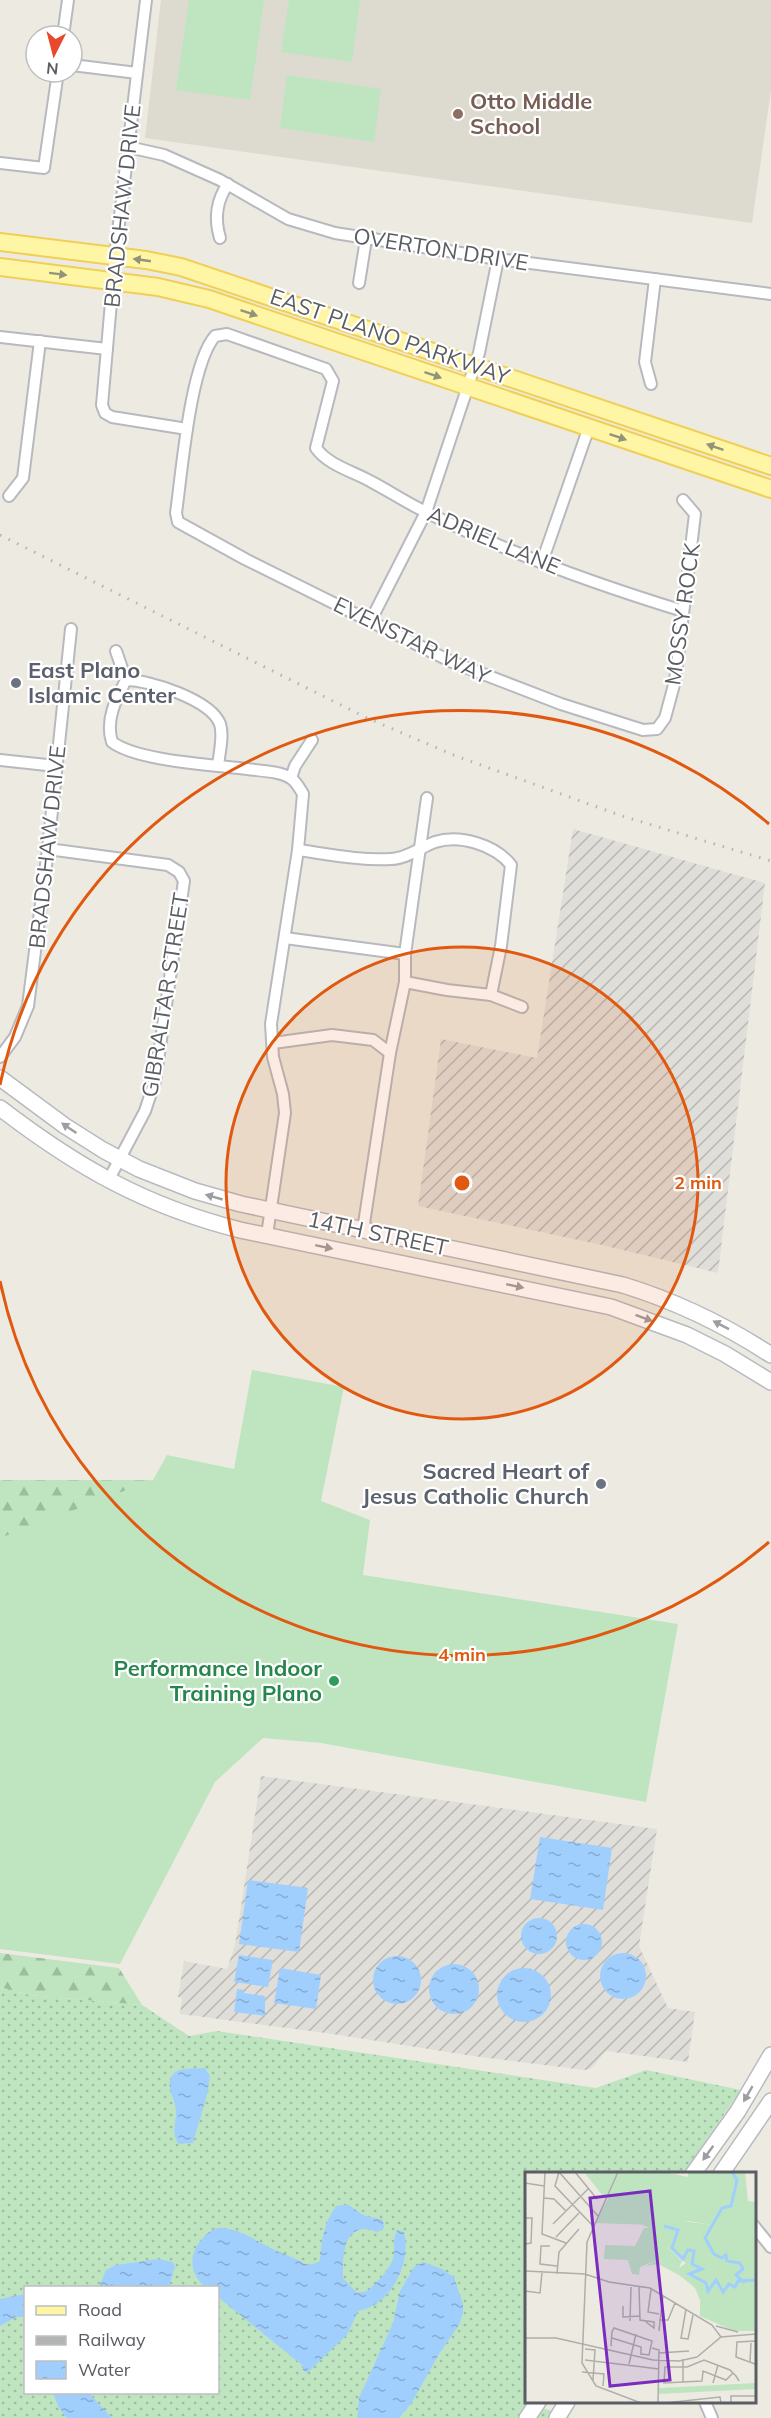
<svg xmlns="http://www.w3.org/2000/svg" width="771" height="2418" viewBox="0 0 771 2418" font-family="Mulish,sans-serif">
<defs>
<pattern id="industrial-furrows" width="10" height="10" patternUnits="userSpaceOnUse" patternTransform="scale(1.5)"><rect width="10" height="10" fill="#e0ded9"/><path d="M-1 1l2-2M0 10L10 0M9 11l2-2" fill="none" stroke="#b9b7b3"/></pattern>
<pattern id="grass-dots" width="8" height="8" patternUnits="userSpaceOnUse" patternTransform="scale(1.5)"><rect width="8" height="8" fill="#bee5c0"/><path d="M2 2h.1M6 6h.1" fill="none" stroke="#9dbd9f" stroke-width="1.8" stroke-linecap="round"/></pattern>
<pattern id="forest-firs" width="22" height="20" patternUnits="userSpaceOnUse" patternTransform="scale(1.5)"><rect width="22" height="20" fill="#bee5c0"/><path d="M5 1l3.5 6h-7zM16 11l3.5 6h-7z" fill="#9dbd9f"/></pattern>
<pattern id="water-ripples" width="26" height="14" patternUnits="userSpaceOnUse" patternTransform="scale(1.5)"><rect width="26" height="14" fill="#a0cffe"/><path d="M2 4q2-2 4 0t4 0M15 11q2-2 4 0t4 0" fill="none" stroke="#85abd1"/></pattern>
</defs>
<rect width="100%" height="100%" fill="#edebe1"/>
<g fill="url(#industrial-furrows)">
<path d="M573 829 765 883 718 1273 602 1245 418 1206 441 1039 537 1058Z"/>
<path d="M261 1776 657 1829 639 1946 668 2008 695 2012 688 2062 606 2051 591 2069 584 2070 473 2056 326 2033 180 2014 182 1998 178 1997 184 1961 227 1969 235 1945Z"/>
</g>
<path fill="#dddacf" d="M161 0H771V90L752 223 145 138Z"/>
<path fill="url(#grass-dots)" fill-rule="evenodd" d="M0 1987 30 1995 142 2005 189 2036 217 2031 596 2088 646 2070 741 2090 683 2173 526 2174V2402L571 2418H0ZM26 2288H218V2392H26Z"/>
<g fill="url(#forest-firs)">
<path d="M0 1480H153L2 1539 0 1538Z"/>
<path d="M0 1953 119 1968 142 2005 30 1995 0 1987Z"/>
</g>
<g fill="#bee5c0">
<path d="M189 0H264L250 100 176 90Z"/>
<path d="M289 0H360L352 62 281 52Z"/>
<path d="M287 75 381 89 374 142 280 128Z"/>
<path d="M252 1370 344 1387 321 1501 370 1520 363 1575 678 1624 646 1802 321 1743 263 1738 215 1782 120 1964 0 1949V1538L153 1480 167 1455 234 1469Z"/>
</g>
<g fill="url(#water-ripples)">
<path d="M540 1837 612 1848 603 1910 530 1899Z"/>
<path d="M248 1880 308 1888 299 1952 239 1944Z"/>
<circle cx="539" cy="1936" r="18"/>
<circle cx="584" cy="1942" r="18"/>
<circle cx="623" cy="1976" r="23"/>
<path d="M239 1955 273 1960 268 1987 234 1982Z"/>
<circle cx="397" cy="1980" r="24"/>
<circle cx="454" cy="1989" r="25"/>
<path d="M280 1968 321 1975 316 2009 274 2003Z"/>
<circle cx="524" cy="1995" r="27"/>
<path d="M237 1989 244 1990V1993L265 1996V2016L234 2012Z"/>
<path d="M205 2068 210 2076 207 2095 193 2143 179 2144C171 2135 176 2123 176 2112 176 2105 173 2099 171 2093 164 2066 186 2069 205 2068Z"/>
<path d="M344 2205H349L363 2215 383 2220 384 2228 378 2232C374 2231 368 2229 364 2229 341 2231 343 2263 343 2278L357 2293 367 2291C377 2283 391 2269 394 2255 395 2244 392 2242 397 2230L404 2232C412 2262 391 2306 358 2311L347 2335 307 2373 303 2370 302 2365 218 2297V2288L205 2287C189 2273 188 2254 203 2238 209 2232 214 2227 223 2228 243 2230 257 2242 275 2250 285 2255 296 2258 305 2264H313L320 2261C321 2242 324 2222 336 2206Z"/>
<path d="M158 2259 173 2262 175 2267 169 2287H99L106 2270 116 2265Z"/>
<path d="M423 2262 442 2269 454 2277 463 2304V2313L459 2325 439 2354 411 2404 399 2418H357L359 2398 393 2323 400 2291 414 2267Z"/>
<path d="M25 2294V2317H16L0 2326V2299Z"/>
<path d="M53 2393H89L112 2418H67L59 2408Z"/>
</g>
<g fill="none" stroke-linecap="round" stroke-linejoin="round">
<g stroke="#b7b9be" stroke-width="14">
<g id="minor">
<path d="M146 0 115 257 102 405 105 413 112 417 187 429"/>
<path d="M63 36 68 0"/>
<path d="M72 65 137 73"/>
<path d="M128 147 164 155 220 180 288 219 335 233 498 259 771 294"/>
<path d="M0 163 44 168 58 72"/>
<path d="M220 238C214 218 216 201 228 184"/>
<path d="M359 283 366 239"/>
<path d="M0 337 107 349"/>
<path d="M651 384 645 362 655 279"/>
<path d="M9 496 23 478 40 341"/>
<path d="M542 562 589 427"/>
<path d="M683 611C598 585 506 552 426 512 407 503 389 491 370 481 352 471 328 465 316 448L333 381 326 369 227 334 215 336C190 365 182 471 176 513L178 522 245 559 452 662 561 704 643 730 657 729 665 718 675 681 695 514 683 500"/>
<path d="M371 620 426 512 479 353 498 259"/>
<path d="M116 651 126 680"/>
<path d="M0 760 56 766"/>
<path d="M218 766C219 754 224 736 220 724 211 700 150 680 126 680 116 699 105 720 112 742 137 761 214 765 247 769 261 771 280 771 292 779 297 783 300 789 303 794L298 850 271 1024 273 1057 283 1094 285 1113 267 1235"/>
<path d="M291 778 295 766 312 740"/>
<path d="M48 849 168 865 179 872 184 881 155 1081 145 1111 108 1181"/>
<path d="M298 850C327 854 362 861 391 859 406 859 421 847 435 842 460 834 495 845 511 865L501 946 491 995"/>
<path d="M285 938 405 954"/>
<path d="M405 982 447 990 491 995 522 1007"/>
<path d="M273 1043 332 1035 373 1040 390 1053"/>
<path d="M0 1057 15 1037 28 1006 48 849 71 629"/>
<path d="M363 1230 390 1053 405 982V954L427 798"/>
<path d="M754 2226 771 2247"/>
<path d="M705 2402 712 2418"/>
</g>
</g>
<g stroke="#b7bac0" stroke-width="18">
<g id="secondary">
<path d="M0 1078 65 1126 103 1150 139 1169 195 1191 241 1204 623 1285C675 1301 725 1325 771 1355"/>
<path d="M0 1108C77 1167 145 1206 240 1230L611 1307 687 1335 725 1354 771 1382"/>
<path d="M693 2174 738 2111 771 2055"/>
<path d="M721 2174 771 2101"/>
<path d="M527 2418 538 2402"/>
<path d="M557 2418 567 2402"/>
</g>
</g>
<g stroke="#f0cf57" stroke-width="20">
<g id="primary">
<path d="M0 242 146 260 181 267 771 466"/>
<path d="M0 267 158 287 209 299 771 489"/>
</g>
</g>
<use href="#minor" stroke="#fff" stroke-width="10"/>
<use href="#secondary" stroke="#fff" stroke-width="15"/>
<use href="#primary" stroke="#fef6a5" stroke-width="16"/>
<path stroke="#b3b4b4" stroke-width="3" stroke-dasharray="1.5 8" stroke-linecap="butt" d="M0 535 367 718 456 756 622 816 771 861"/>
</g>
<defs><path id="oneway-solid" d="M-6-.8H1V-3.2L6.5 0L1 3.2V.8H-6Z" transform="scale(1.5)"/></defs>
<g fill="#939379">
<use href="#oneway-solid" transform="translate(142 260) rotate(-172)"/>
<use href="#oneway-solid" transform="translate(58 274) rotate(7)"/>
<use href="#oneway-solid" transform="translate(249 313) rotate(19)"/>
<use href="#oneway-solid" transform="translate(433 375) rotate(19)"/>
<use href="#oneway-solid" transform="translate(618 437) rotate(19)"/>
<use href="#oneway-solid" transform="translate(715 447) rotate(-161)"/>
</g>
<g fill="#9c9ea1">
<use href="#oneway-solid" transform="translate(69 1128) rotate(-146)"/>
<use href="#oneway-solid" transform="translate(214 1197) rotate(-164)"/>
<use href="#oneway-solid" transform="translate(324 1247) rotate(12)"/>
<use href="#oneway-solid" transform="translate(515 1286) rotate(12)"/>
<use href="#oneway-solid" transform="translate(644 1318) rotate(20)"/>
<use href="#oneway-solid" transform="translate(721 1325) rotate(-153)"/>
<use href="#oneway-solid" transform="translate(748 2094) rotate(120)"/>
<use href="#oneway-solid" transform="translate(708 2153) rotate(126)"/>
</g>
<circle cx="462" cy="1183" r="236" fill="#e15910" fill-opacity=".12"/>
<g fill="none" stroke="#e15910" stroke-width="3">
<circle cx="462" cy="1183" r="236"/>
<path d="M769 1542A472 472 0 0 1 0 1281M0 1085A472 472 0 0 1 769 824"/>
</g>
<circle fill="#8d6e63" stroke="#fff" stroke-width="2" cx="458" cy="114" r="6"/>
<g fill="#6b7280" stroke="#fff" stroke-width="2">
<circle cx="16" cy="683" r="6"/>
<circle cx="601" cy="1484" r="6"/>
</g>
<circle fill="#2e9e5b" stroke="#fff" stroke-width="2" cx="334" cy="1681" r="6"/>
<g text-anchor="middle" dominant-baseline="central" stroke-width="4.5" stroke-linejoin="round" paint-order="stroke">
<g font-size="22" font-weight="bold" fill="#785e54" stroke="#fff" text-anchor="start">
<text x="470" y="101">Otto Middle<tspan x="470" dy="25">School</tspan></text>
</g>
<g font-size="22" fill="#5a5d62" stroke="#fff">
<text transform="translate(122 206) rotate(-84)">BRADSHAW DRIVE</text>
<text transform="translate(441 249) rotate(9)">OVERTON DRIVE</text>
<text transform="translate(390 336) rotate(19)">EAST PLANO PARKWAY</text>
<text transform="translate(494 540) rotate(23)">ADRIEL LANE</text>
<text transform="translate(682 614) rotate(-82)">MOSSY ROCK</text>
<text transform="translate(412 640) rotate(26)">EVENSTAR WAY</text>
<text transform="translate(47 847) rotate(-84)">BRADSHAW DRIVE</text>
<text transform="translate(165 995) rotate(-81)">GIBRALTAR STREET</text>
<text transform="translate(378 1233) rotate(12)">14TH STREET</text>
</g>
<g font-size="22" font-weight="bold" fill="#5b616d" stroke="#fff" text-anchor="start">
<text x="28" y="670">East Plano<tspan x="28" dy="25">Islamic Center</tspan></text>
<text x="589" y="1471" text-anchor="end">Sacred Heart of<tspan x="589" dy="25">Jesus Catholic Church</tspan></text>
</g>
<g font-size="22" font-weight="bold" fill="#27864d" stroke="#fff" text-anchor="end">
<text x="322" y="1668">Performance Indoor<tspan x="322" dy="25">Training Plano</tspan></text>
</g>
</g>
<g transform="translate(525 2172)">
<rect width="231" height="231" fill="#edebe1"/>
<path d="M59 0H139L163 5V0H201V27L186 53 164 49 129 53 70 51 84 25 77 23ZM200 37 231 39V159H209L175 144V128L206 77Z" fill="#bee5c0"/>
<path d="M201 0H220L223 29 231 30V39H202L207 72 219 98 207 93 180 127 175 128 170 116 154 103 133 92 121 94 132 88 154 96 161 91 143 75 148 64 117 53 151 48 186 53 201 27Z" fill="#bee5c0"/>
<path d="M231 211V217L134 222V216Z" fill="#bee5c0"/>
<path d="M119 56H133L149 64 143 75 157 89 154 96 132 88 115 95 114 103 107 102 103 88 79 87 80 73 110 74Z" fill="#bee5c0"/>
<path fill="none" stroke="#a0cffe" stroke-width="3" d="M207 0 212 8 206 34 197 36 180 66 189 82 197 86 201 83 202 89 215 91 218 97 211 103 220 111M139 54 153 58 147 76 158 87 163 78 169 79 167 92 177 97 164 102 181 111 183 119 191 108 198 120 204 112 210 115 213 109 231 108"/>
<path fill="none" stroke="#aeaeaa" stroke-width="1.5" d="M20 0 17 62 41 71M34 0 30 14 68 54M34 0 73 44M50 0 72 27M93 0 62 70 57 191 71 214 116 231M0 11 19 14M0 20V40M19 26 29 27 41 39M0 46H7L6 71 0 72M28 52 64 16M31 65 54 41M25 74H16L15 92 32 94M0 99 60 102 84 110 125 116 187 153 196 165M32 102 34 80 54 57M114 114 115 148 129 150V156L121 150M126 117 123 140 134 142M0 119 15 121 17 100M98 134V145L115 144M161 137 156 166 163 167 168 143M134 148H143L150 131M105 149 106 115M191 154 213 160M134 159 138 123M0 166H31L128 188 154 189 172 185 196 165 231 162M87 166 116 175V182L124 183 127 169 89 156 87 160 86 173 87 174M127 176 134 178 133 231M60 177 70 178 68 208M134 181 164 179M158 187V210M60 188 134 197M225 190 226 171M104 192 111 162M230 192 211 185 212 170 231 169M57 200 79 202 78 214M208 201 201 208 178 199 177 209 139 211 140 195H162L179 188 205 198 211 204 214 209M188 211 193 193M140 231 195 225 196 231M206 231V224H231"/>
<path fill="#7b2cbf" fill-opacity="0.15" stroke="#7b2cbf" stroke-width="3" d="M125 19 145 208 85 214 65 26Z"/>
<rect width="231" height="231" fill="none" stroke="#5a5d62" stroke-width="3"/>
</g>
<circle cx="462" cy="1183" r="9" fill="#e15910" stroke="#fff" stroke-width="3"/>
<g font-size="18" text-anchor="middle" font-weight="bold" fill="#e15910" stroke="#fff" stroke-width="4.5" stroke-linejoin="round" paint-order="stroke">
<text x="698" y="1189">2 min</text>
<text x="462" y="1661">4 min</text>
</g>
<rect x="24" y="2286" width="195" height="108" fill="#ffffff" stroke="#bdbec0" stroke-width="1.5"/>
<rect x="36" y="2306" width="30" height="9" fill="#fef6a5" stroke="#bdbec0" stroke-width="1.5"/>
<text x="78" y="2316" font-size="18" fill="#5a5d62">Road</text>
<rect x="36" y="2336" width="30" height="9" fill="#b3b4b4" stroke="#bdbec0" stroke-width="1.5"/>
<text x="78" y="2346" font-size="18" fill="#5a5d62">Railway</text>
<rect x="36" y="2361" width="30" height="18" fill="url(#water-ripples)" stroke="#bdbec0" stroke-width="1.5"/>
<text x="78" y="2376" font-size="18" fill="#5a5d62">Water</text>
<g transform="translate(54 54) rotate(186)"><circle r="28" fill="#ffffff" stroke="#bdbec0" stroke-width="1.5"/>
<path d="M0-4.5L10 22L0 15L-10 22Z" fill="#e8482d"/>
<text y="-9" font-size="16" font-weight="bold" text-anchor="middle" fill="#5a5d62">N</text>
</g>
</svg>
